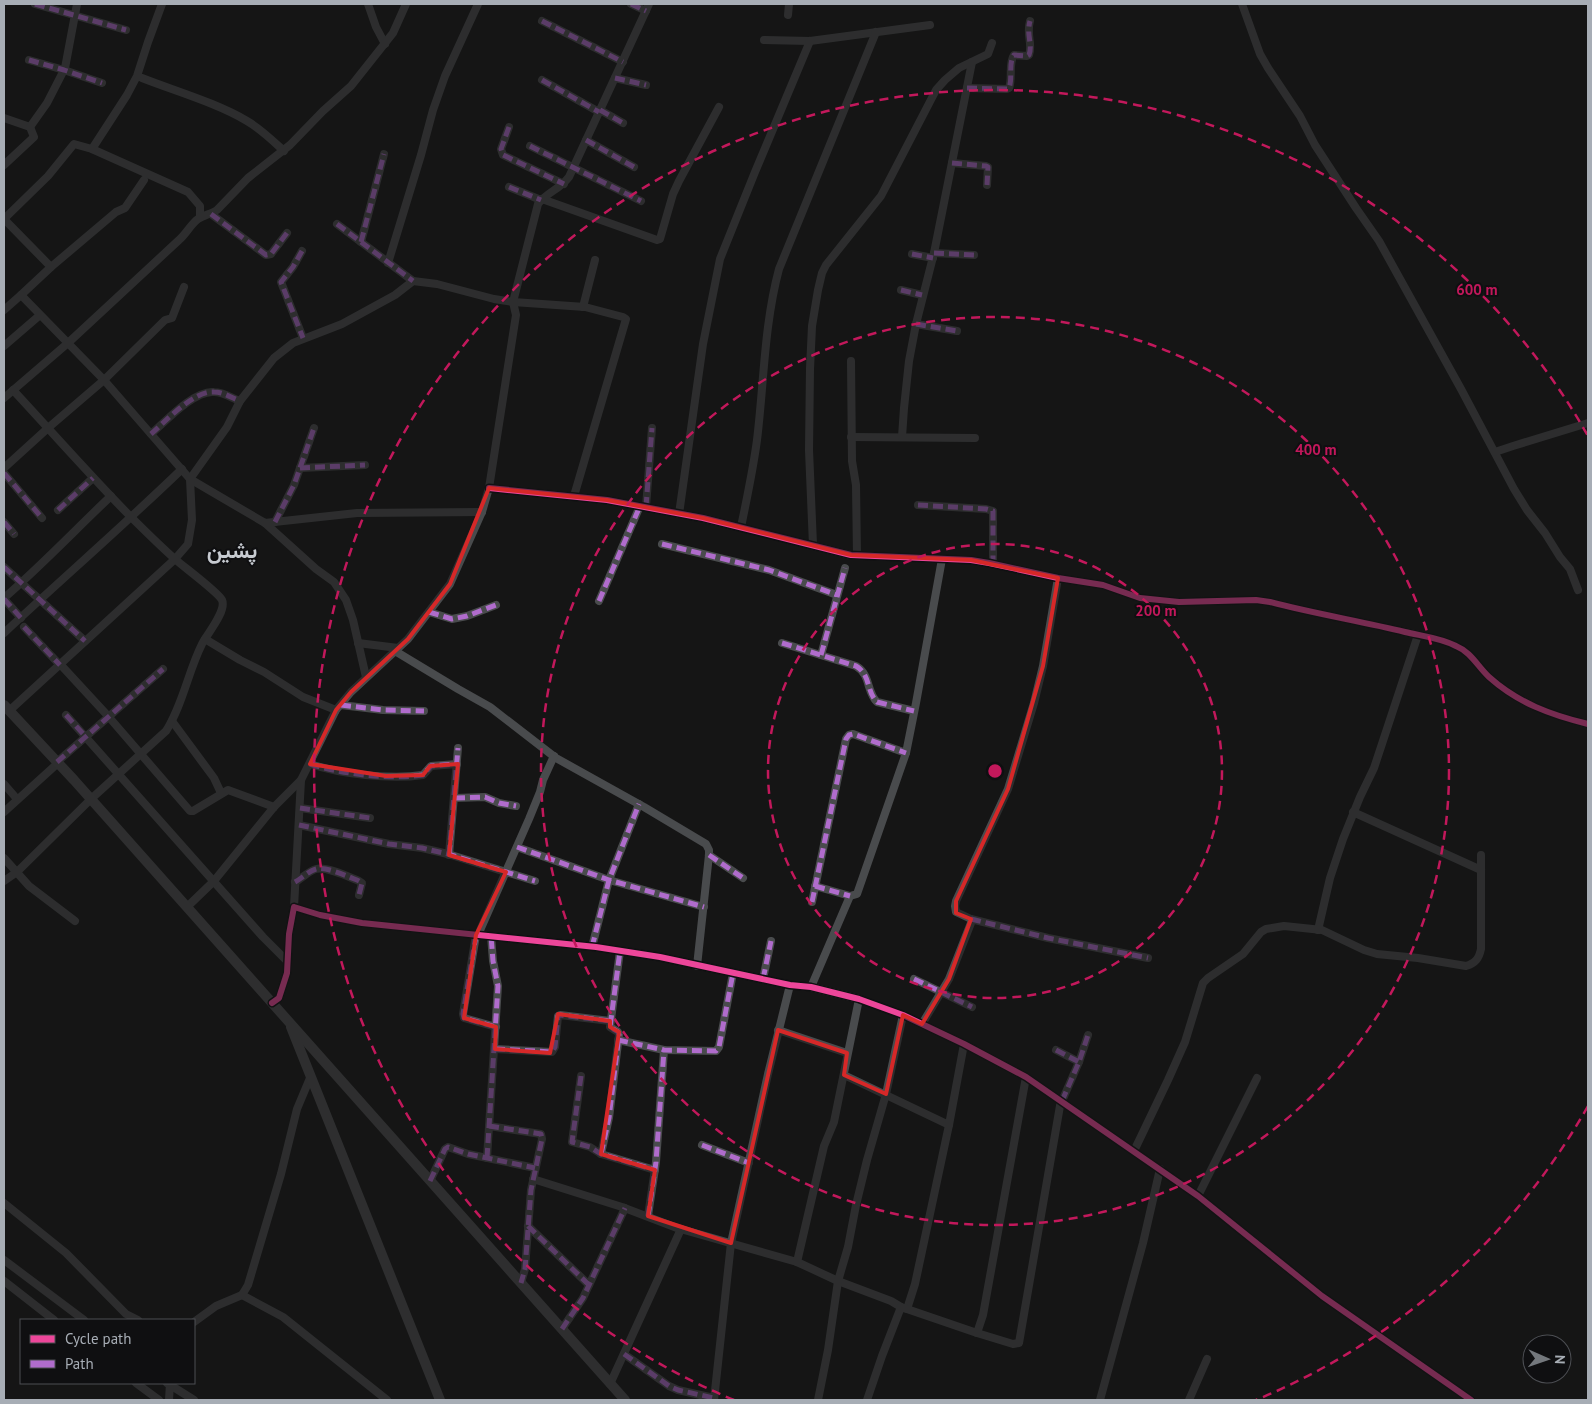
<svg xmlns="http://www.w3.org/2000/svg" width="1592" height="1404" viewBox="0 0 1592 1404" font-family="'PT Sans',Vazirmatn,sans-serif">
<rect width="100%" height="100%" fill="#151515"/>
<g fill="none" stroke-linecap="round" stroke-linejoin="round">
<g stroke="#494b4d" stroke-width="8">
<path d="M35 4 126 30"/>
<path d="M368 4 376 27 385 44"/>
<path d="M631 4 646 11"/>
<path d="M1242 4 1260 54 1268 68 1300 116 1315 145 1356 208 1379 241 1461 389 1514 489 1527 510 1545 533 1560 557 1570 569 1578 590"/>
<path d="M788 15 789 4"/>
<path d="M542 21 623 62"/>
<path d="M764 40 810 41 930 25"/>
<path d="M29 60 64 70 102 83"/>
<path d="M142 78C175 91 217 103 247 121 261 129 272 140 284 151"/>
<path d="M615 78 646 85"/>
<path d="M542 80 599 112"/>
<path d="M967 88 1007 89 1009 88C1013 78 1008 64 1014 55L1027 56 1029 55C1033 44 1026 35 1030 21"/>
<path d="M600 110 623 123"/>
<path d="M4 118 30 127 34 137 4 165"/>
<path d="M30 127 47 103 65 68 77 4"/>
<path d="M509 127 501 149 503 155 564 184"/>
<path d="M586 140 634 167"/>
<path d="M530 146 641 201"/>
<path d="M92 149 127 95 137 76 148 42 162 4"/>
<path d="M952 163 986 166 988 167 987 185"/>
<path d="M509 187 541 200"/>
<path d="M542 199 657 240 660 239 673 194 679 181 719 107"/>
<path d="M211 214 266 255 271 254 287 233"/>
<path d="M4 219 51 267 21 295 104 380 190 479 265 523 357 513 482 512"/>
<path d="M4 219 48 176 74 144 92 149 188 192 200 206V217"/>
<path d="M337 224 413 281"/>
<path d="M361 242 384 154"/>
<path d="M302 251 293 267 281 282 303 338"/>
<path d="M934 253 974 255"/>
<path d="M912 254 933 258"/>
<path d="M388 263 421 155 433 110 445 76 478 4"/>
<path d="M51 267 116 212 125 208 144 180"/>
<path d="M901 290 922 295"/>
<path d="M583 307 595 260"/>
<path d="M4 310 21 295"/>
<path d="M916 324 957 331"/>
<path d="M4 346 40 315"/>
<path d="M851 361 852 461 856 485 857 555"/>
<path d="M4 398 68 343 179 240C186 234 191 224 198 219 204 215 211 214 217 210L248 178 290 145 323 111 351 86 393 33 406 4"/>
<path d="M151 434C165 422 194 390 214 392 223 392 232 398 240 401"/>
<path d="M851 437 975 438"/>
<path d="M902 437 904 408 909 361 916 324 934 253 972 62"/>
<path d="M1495 452 1513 446 1588 423"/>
<path d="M4 468 48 428 104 380 165 320 172 318 184 287"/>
<path d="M300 468 365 465"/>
<path d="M4 473 42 518"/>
<path d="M489 488 607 500 703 518 851 555 971 560 989 563 1058 578 1103 585 1140 598 1179 602 1256 600 1270 602C1315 614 1360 621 1405 632 1422 636 1441 638 1456 646 1471 652 1478 667 1489 677 1518 703 1551 715 1588 724"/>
<path d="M918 505 986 509 993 511V564"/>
<path d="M646 507 652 428"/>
<path d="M58 510 93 478"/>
<path d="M679 514 703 344 720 259 755 172 810 41"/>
<path d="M4 522 14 534"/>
<path d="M275 522 294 485 314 428"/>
<path d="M265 523 316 569 334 582 346 600 353 620 366 677"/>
<path d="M741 527C747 498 753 470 757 440 764 383 764 325 779 269L876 32"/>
<path d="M662 544 769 570 837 595"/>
<path d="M813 545 809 450 810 369 812 326 818 290 822 273 826 265 881 196 936 90 945 80 959 68 988 54 992 43"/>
<path d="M4 567 85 641"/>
<path d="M4 598C41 566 75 530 111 496"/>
<path d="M4 599 21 618"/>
<path d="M599 601 640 506"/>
<path d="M429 612 452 619 467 616 496 605"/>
<path d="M24 627 60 665"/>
<path d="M4 633C63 578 124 525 182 469"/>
<path d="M205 639 240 660 264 672 303 697 336 710"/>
<path d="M358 643 398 648"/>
<path d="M782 643 856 666C871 675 866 691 877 702L914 711"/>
<path d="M395 651 458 689 490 707 556 758 644 807 706 844 709 850V855L697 966"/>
<path d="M821 655 845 568"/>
<path d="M60 664 108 716 190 811H193L228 790 274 807"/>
<path d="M341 705 383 710 424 711"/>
<path d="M9 711 175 559 188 544 192 520 190 479 227 427 240 401 274 358 293 343 342 324 395 295 413 281 437 284 494 299 513 302 585 307 623 317 626 319 574 496"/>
<path d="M66 715 263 937 287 961"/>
<path d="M172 721 214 778 221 793"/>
<path d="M57 762 163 669"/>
<path d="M310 764C341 774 390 780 423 775L431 766 457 764"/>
<path d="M4 784 17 799"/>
<path d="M455 798 485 797 499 803 516 806"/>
<path d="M300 808 370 818"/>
<path d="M4 812 58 763"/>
<path d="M1353 812 1481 870"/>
<path d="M299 825 389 844 422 848 448 854 535 881"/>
<path d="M517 847 609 880 704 907"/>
<path d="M449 855 458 748"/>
<path d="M709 855 743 878"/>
<path d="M4 858 29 886 75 921"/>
<path d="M4 881 17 872 91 799 166 731C183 704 188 672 202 644 207 634 227 611 222 600 219 593 184 567 176 560 159 545 143 529 127 513 88 473 51 431 13 390"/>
<path d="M295 882C302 878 309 871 316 869 326 866 349 877 359 881L362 883 359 895"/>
<path d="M815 886 850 896"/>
<path d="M812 902 846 739 849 735 853 734 906 753"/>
<path d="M187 907 214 881 274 807 301 780"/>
<path d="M294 907 301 780 336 710 351 692 408 639 450 584 482 512 489 488 516 315 513 302 538 204C547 192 559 190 569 177L649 4"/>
<path d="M971 919 1048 938 1148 958"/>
<path d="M1318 930 1330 878 1343 839 1360 797 1374 768 1418 635"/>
<path d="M476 935 463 1014 464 1018 496 1027"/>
<path d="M478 935 529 819 540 792 543 780 554 756"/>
<path d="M592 947 609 880 639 804"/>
<path d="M763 979 771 941"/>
<path d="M914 979 972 1007"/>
<path d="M811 987 850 896 857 894 906 753 916 703 942 559"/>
<path d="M272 1003 279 998 287 973 289 934 294 907 320 915 362 923 596 947 660 957 790 985 811 987 859 999 903 1015 964 1044 1026 1077 1198 1196 1322 1296 1471 1400"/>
<path d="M922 1024 949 979 971 923V919L956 912 955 906 956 901 1008 789 1034 703 1043 666 1058 578"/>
<path d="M778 1030 847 1053"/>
<path d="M618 1040 664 1050 716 1051 719 1047 733 973"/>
<path d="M495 1049 552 1052 555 1047 558 1016 560 1015 610 1021"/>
<path d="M1056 1050 1079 1062"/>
<path d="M844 1075 949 1125"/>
<path d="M581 1076 572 1142 590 1147 601 1154 655 1170"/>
<path d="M1062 1101 1079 1062 1088 1035"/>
<path d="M489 1126 541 1134 542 1139 531 1190 525 1269 521 1283"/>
<path d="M702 1145 749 1163"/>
<path d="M1134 1151 1168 1080 1185 1042 1203 983 1208 978 1243 954 1261 932 1266 929 1284 926 1322 930 1364 950 1377 954 1418 958 1466 966C1476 963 1479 958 1481 949V855"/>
<path d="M601 1154 609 1118 619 1035 618 1032 610 1027 620 951"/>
<path d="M487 1158 498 986 493 961 491 936"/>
<path d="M533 1179 622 1207 677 1228 797 1262 838 1281 891 1301 901 1307"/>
<path d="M430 1181 445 1149 448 1147 468 1154 535 1168"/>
<path d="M1198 1196 1257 1078"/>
<path d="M4 1203 66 1253 126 1314 138 1320"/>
<path d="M648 1216 656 1162 664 1050"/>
<path d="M528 1226 589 1285"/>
<path d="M4 1260 84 1320"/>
<path d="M797 1262 824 1146 834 1122 859 999"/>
<path d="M4 1281 54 1320"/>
<path d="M242 1295 283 1317 387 1400"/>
<path d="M907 1309 915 1284 949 1125 964 1044"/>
<path d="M194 1322 216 1306 242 1295 248 1285 281 1174 297 1109 310 1078"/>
<path d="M562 1329 583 1298 625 1208"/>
<path d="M977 1333 1013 1344 1019 1343 1061 1100"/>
<path d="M624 1354 669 1386 678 1390 714 1398"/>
<path d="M136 1383 159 1400"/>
<path d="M167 1383 194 1400"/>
<path d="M610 1384 681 1229"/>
<path d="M169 1400 170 1383"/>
<path d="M714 1400 731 1243 768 1074 790 985"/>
<path d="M818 1400 828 1350 838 1281 848 1247 856 1205 867 1160 886 1094 903 1015"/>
<path d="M867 1400 882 1356 901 1307 977 1333 983 1315 1026 1077"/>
<path d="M1100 1400 1143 1243 1160 1169"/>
<path d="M1189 1400 1207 1359"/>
</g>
<g stroke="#4c4d4f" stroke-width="10">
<path d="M4 705 74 780 625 1400"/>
<path d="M291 1027 440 1400"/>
</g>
<g stroke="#b06ccc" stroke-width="5" stroke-dasharray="10 5" stroke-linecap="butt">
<path d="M35 4 126 30"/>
<path d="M631 4 646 11"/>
<path d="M542 21 623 62"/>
<path d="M29 60 64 70 102 83"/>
<path d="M615 78 646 85"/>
<path d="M542 80 599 112"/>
<path d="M967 88 1007 89 1009 88C1013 78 1008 64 1014 55L1027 56 1029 55C1033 44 1026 35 1030 21"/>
<path d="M600 110 623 123"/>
<path d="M509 127 501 149 503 155 564 184"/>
<path d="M586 140 634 167"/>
<path d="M530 146 641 201"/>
<path d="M952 163 986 166 988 167 987 185"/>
<path d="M509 187 541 200"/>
<path d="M211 214 266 255 271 254 287 233"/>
<path d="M337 224 413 281"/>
<path d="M361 242 384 154"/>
<path d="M302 251 293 267 281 282 303 338"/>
<path d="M934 253 974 255"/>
<path d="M912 254 933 258"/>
<path d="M901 290 922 295"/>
<path d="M916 324 957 331"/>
<path d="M151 434C165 422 194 390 214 392 223 392 232 398 240 401"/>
<path d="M300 468 365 465"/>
<path d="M4 473 42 518"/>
<path d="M918 505 986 509 993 511V564"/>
<path d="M646 507 652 428"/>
<path d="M58 510 93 478"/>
<path d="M4 522 14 534"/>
<path d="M275 522 294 485 314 428"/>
<path d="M662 544 769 570 837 595"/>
<path d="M4 567 85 641"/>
<path d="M4 599 21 618"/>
<path d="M599 601 640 506"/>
<path d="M429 612 452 619 467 616 496 605"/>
<path d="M24 627 60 665"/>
<path d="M782 643 856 666C871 675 866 691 877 702L914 711"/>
<path d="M821 655 845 568"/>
<path d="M341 705 383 710 424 711"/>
<path d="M66 715 86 737"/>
<path d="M57 762 163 669"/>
<path d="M310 764C341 774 390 780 423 775L431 766 457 764"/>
<path d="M455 798 485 797 499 803 516 806"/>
<path d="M300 808 370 818"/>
<path d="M299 825 389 844 422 848 448 854 535 881"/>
<path d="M517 847 609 880 704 907"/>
<path d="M449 855 458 748"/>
<path d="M709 855 743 878"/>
<path d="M295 882C302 878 309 871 316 869 326 866 349 877 359 881L362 883 359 895"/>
<path d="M815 886 850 896"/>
<path d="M812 902 846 739 849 735 853 734 906 753"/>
<path d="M971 919 1048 938 1148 958"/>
<path d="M476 935 463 1014 464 1018 496 1027"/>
<path d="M592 947 609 880 639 804"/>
<path d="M763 979 771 941"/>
<path d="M914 979 972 1007"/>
<path d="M618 1040 664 1050 716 1051 719 1047 733 973"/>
<path d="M495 1049 552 1052 555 1047 558 1016 560 1015 610 1021"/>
<path d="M1056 1050 1079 1062"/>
<path d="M581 1076 572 1142 590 1147 601 1154 655 1170"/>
<path d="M1062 1101 1079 1062 1088 1035"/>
<path d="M489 1126 541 1134 542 1139 531 1190 525 1269 521 1283"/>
<path d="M702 1145 749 1163"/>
<path d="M601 1154 609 1118 619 1035 618 1032 610 1027 620 951"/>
<path d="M487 1158 498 986 493 961 491 936"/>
<path d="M430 1181 445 1149 448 1147 468 1154 535 1168"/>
<path d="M648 1216 656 1162 664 1050"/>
<path d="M528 1226 589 1285"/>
<path d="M562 1329 583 1298 625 1208"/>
<path d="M624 1354 669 1386 678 1390 714 1398"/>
</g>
<g stroke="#0f0f11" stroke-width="9">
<g id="cycleway">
<path d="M489 488 607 500 703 518 851 555 971 560 989 563 1058 578 1103 585 1140 598 1179 602 1256 600 1270 602C1315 614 1360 621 1405 632 1422 636 1441 638 1456 646 1471 652 1478 667 1489 677 1518 703 1551 715 1588 724"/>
<path d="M272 1003 279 998 287 973 289 934 294 907 320 915 362 923 596 947 660 957 790 985 811 987 859 999 903 1015 964 1044 1026 1077 1198 1196 1322 1296 1471 1400"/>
</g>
</g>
<use href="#cycleway" stroke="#ed469a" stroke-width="6"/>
</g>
<path d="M0 0H1592V1404H0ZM489 488 607 500 703 518 851 555 971 560 1058 578 1043 666 1008 789 956 901V913L971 919 949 979 922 1024 903 1015 886 1094 844 1075 847 1053 778 1030 731 1243 648 1216 655 1170 601 1154 619 1032 610 1027V1021L558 1014 550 1053 495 1049 496 1027 464 1018 476 935 506 872 449 855 458 764 430 766 423 775 386 776 310 764 336 710 351 692 408 639 450 584Z" fill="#151515" fill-opacity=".55" fill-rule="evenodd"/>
<path fill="none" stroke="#d62828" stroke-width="4" stroke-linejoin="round" d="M489 488 607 500 703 518 851 555 971 560 1058 578 1043 666 1008 789 956 901V913L971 919 949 979 922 1024 903 1015 886 1094 844 1075 847 1053 778 1030 731 1243 648 1216 655 1170 601 1154 619 1032 610 1027V1021L558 1014 550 1053 495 1049 496 1027 464 1018 476 935 506 872 449 855 458 764 430 766 423 775 386 776 310 764 336 710 351 692 408 639 450 584Z"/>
<g fill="none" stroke="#c2185b" stroke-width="2.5" stroke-dasharray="9 6">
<circle cx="995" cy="771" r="227"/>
<circle cx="995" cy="771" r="454"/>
<path d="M1588 1106A681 681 0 0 1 1256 1400M734 1400A681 681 0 1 1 1588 436"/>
</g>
<g text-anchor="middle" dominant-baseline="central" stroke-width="4" stroke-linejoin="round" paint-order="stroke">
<g font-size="22" font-weight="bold" fill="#c7cbd1" stroke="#0f0f11">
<text x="232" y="550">پشین</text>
</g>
</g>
<circle cx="995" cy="771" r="8" fill="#c2185b" stroke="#0f0f11" stroke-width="2.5"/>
<g font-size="15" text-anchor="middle" font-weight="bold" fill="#c2185b" stroke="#0f0f11" stroke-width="4" stroke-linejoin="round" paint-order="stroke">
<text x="1477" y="295">600 m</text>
<text x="1316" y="455">400 m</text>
<text x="1156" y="616">200 m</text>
</g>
<rect width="1592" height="1404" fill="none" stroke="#a7adb5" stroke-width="10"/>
<rect x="20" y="1319" width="175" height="65" fill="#0f0f11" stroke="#4c4e53"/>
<rect x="30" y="1335" width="25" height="8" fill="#ed469a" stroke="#4c4e53"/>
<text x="65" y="1344" font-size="15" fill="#a7adb5">Cycle path</text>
<rect x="30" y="1360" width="25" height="8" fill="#b06ccc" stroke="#4c4e53"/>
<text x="65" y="1369" font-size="15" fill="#a7adb5">Path</text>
<g transform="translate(1547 1359) rotate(92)"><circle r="24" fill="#0f0f11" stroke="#4c4e53"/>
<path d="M0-4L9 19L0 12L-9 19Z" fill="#74787d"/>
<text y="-8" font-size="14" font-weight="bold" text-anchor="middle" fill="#a7adb5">N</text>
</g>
</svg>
